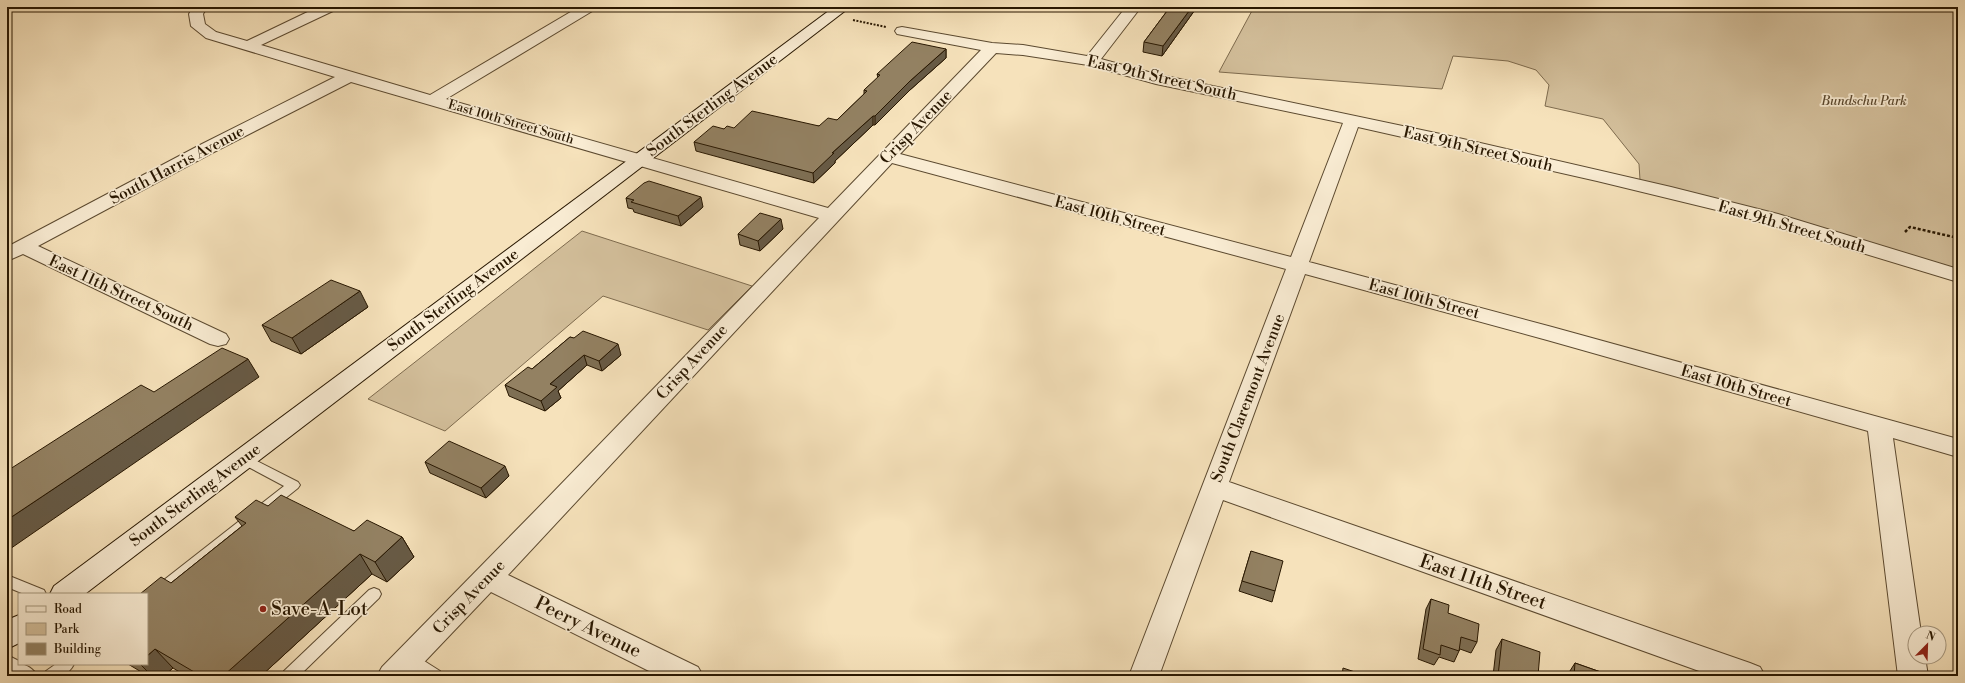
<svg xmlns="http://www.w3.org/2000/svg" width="1965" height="683" viewBox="0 0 1965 683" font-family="'Libre Bodoni',serif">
<rect width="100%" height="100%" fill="#f6e2bb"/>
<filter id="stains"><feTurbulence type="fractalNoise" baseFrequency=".005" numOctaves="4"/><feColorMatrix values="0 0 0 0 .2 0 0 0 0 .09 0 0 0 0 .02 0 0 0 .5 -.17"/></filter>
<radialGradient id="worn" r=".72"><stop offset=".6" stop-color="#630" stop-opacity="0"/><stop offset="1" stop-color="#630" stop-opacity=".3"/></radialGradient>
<g fill="#d3bf9b" stroke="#7e6b4e">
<path d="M1254 7H1958V272L1640 180 1639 164 1603 119 1545 106 1549 85 1536 70 1508 61 1453 56 1442 89 1219 72Z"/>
<path d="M582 231 752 286 708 330 603 296 445 431 368 399Z"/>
</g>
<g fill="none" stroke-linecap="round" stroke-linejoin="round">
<g stroke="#5c4a30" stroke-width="2">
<g id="lane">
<path d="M243 454 298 482 300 485 298 488 152 605 147 607 146 594 284 486 239 462 237 459 239 456Z"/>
<path d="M7 575 44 590 46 594H24L7 587Z"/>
<path d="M374 588 379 590 381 594 379 598 299 676H282L284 671 369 590Z"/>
<path d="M410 652 440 671 442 676H423L405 663 403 658 405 653Z"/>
<path d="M7 655 19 661V664C26 664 34 669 37 676H17L7 670Z"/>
<path d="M56 664H74C68 677 56 676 44 676L46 671Z"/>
</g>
</g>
<g stroke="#5c4a30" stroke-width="2">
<path id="street" d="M193 7H207L203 14 205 24 216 32 247 41 318 7H337L335 10 261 45 430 95 579 7H596L594 10 446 99 828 208 981 50 897 34 895 31 897 28 902 27 992 43 1023 45 1087 56 1126 7H1141L1101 59 1156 74 1450 136 1671 187 1778 214 1958 269V282L1737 215 1597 181 1358 127 1309 262 1552 327 1958 439V457L1893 438 1921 633H1915V657H1925L1928 676H1898L1868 431 1547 340 1305 274 1229 482 1750 663 1760 667 1765 676H1713L1223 500 1159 676H1129L1286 269 892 163 508 575 698 667 703 676H659L491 592 411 676H377L382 667 534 512 819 218 351 82 212 153 38 246 226 334 229 339 226 344 218 346 210 344 23 254 7 261V247L200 145 335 77 206 38 191 26 189 14ZM996 53 1023 55 1088 65 1156 84 1343 123 1291 257 900 154Z"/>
</g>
<g stroke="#281701" stroke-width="2">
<g id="secondary">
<path d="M834 7H850L85 594H50L54 586Z"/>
<path d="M19 615V643L7 649V620Z"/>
</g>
</g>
<g stroke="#281701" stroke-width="2" stroke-dasharray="2 1.5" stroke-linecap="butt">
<path d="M790 7 809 11"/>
<path d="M853 20 886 27"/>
<path d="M1956 84 1958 88"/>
<path d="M1958 145V155"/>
</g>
<path stroke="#281701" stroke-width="2.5" stroke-dasharray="3 2" stroke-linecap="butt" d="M1905 232 1910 227 1958 238"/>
<use href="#lane" fill="#f9ecd3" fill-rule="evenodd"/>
<use href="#street" fill="#f9ecd3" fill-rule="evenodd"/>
<use href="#secondary" fill="#f9ecd3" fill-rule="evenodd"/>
</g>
<g fill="#7e6f54" stroke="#281701">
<path d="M1170 7H1197L1162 56 1143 52 1144 42Z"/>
<path d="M946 49V58L910 90 875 125H873L835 161V163L814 183 696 151 694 142 724 129 819 126 837 120 864 94V90L878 78 877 74Z"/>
<path d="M626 198 703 207 681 226 634 212 633 209 628 208Z"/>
<path d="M783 229 760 251 740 245 738 234Z"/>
<path d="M368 307 301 354 271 341 262 325Z"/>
<path d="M570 337 621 355 602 371 587 365 558 391 561 398 545 411 509 396 505 385 532 369Z"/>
<path d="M425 462 509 476 486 498 430 473Z"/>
<path d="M268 506 354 531 402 537 414 557 387 582 372 574 261 676H186L173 668 164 676H148L128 664H147L171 583 242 526 235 517Z"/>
<path d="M1251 551 1275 591 1272 602 1239 591Z"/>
<path d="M1431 599 1448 613 1477 642 1471 653 1460 649 1459 651 1454 662 1439 657 1434 665 1418 659 1426 609Z"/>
<path d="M1502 639 1538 676H1493L1496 650Z"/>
<path d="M1575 663 1612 676H1568V674Z"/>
</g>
<g fill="#675a45" stroke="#281701">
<path d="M1192 7H1197L1162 56 1163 46Z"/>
<path d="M946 49V58L910 90 875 125V116L910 81Z"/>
<path d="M873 116V125L835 161V163L814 183 813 173 832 153Z"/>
<path d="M701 197 703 207 681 226 678 216Z"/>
<path d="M781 219 783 229 760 251 758 241Z"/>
<path d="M360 291 368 307 301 354 292 338Z"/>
<path d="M618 344 621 355 602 371 599 361Z"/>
<path d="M584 355 587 365 558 391 561 398 545 411 541 401 550 384Z"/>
<path d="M248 359 259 377 7 551V520Z"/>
<path d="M505 466 509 476 486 498 481 488Z"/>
<path d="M402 537 414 557 387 582 375 562Z"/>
<path d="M360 554 372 574 261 676H223Z"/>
<path d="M155 649 173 668 164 676H152L140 664H147V656Z"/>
</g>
<g fill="#938162" stroke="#281701">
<path d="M1170 7H1192L1163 46 1144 42Z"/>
<path d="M912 42 946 49 910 81 875 116H873L832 153H834L813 173 694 142 713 126 724 129 727 126 734 128 752 111 819 126 828 118 837 120 867 91 864 90 880 75 877 74Z"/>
<path d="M649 181 701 197 678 216 631 202 634 200 626 198 644 183Z"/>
<path d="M760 213 781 219 758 241 738 234Z"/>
<path d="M331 280 360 291 292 338 262 325Z"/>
<path d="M583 331 618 344 599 361 584 355 550 384 557 387 541 401 505 385 528 367 532 369 570 337 574 338Z"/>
<path d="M222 348 248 359 7 520V471L141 385 154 392Z"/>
<path d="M449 441 505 466 481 488 425 462Z"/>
<path d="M281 495 354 531 367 520 402 537 375 562 360 554 223 676H201L155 649 147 656V594H140L161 577 171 583 246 523 235 517 256 500 268 506Z"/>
<path d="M1251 551 1283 561 1275 591 1242 581Z"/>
<path d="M1431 599 1449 605 1448 613 1479 624 1477 642 1461 637 1459 651 1441 645 1440 655 1423 649Z"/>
<path d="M1502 639 1540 652 1538 676H1498Z"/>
<path d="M1575 663 1612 676H1574Z"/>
<path d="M1343 668 1367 676H1342Z"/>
</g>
<circle fill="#8f2418" stroke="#f9ecd3" stroke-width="1.5" cx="263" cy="609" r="4"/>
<g text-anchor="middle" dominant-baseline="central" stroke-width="3.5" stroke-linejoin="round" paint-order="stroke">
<g font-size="13" font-style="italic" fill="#5b492f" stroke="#f9ecd3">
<text x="1864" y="101">Bundschu Park</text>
</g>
<g font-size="13" fill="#281701" stroke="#f9ecd3">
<text transform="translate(511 122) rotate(16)">East 10th Street South</text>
</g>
<g font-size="16" fill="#281701" stroke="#f9ecd3">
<text transform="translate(1162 78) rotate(13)">East 9th Street South</text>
<text transform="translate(712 105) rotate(-37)">South Sterling Avenue</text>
<text transform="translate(916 127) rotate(-46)">Crisp Avenue</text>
<text transform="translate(1478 149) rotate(13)">East 9th Street South</text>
<text transform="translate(177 165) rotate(-28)">South Harris Avenue</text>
<text transform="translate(1110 216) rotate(15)">East 10th Street</text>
<text transform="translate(1792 227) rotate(16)">East 9th Street South</text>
<text transform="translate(121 293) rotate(25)">East 11th Street South</text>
<text transform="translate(1424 299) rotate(15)">East 10th Street</text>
<text transform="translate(453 300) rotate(-37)">South Sterling Avenue</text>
<text transform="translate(692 362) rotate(-47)">Crisp Avenue</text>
<text transform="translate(1736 386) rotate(16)">East 10th Street</text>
<text transform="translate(1248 398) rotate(-69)">South Claremont Avenue</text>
<text transform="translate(195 495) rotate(-37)">South Sterling Avenue</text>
<text transform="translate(469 597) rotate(-46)">Crisp Avenue</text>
</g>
<g font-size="19" fill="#281701" stroke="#f9ecd3">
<text transform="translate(1483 582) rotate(19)">East 11th Street</text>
<text transform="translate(588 627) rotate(26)">Peery Avenue</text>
</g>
<g font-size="19" fill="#281701" stroke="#f9ecd3" text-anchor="start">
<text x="271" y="609">Save-A-Lot</text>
</g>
</g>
<rect width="1965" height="683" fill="none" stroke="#f6e2bb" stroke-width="24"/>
<rect x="8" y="8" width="1949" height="667" fill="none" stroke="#281701" stroke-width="2"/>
<rect x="12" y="12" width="1941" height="659" fill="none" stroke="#281701"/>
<rect x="18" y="593" width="130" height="72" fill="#f9ecd3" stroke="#a5977f"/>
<rect x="26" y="606" width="20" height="6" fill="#f9ecd3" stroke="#a5977f"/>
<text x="54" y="613" font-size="12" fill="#281701">Road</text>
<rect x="26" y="623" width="20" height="12" fill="#d3bf9b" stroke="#a5977f"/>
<text x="54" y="633" font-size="12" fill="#281701">Park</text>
<rect x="26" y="643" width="20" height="12" fill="#938162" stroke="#a5977f"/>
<text x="54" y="653" font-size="12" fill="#281701">Building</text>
<g transform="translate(1927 645) rotate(23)"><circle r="19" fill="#f9ecd3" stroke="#a5977f"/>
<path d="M0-3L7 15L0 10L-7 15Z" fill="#8f2418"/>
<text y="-6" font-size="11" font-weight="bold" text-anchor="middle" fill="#281701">N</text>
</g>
<rect width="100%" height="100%" filter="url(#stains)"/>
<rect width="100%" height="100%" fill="url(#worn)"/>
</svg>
